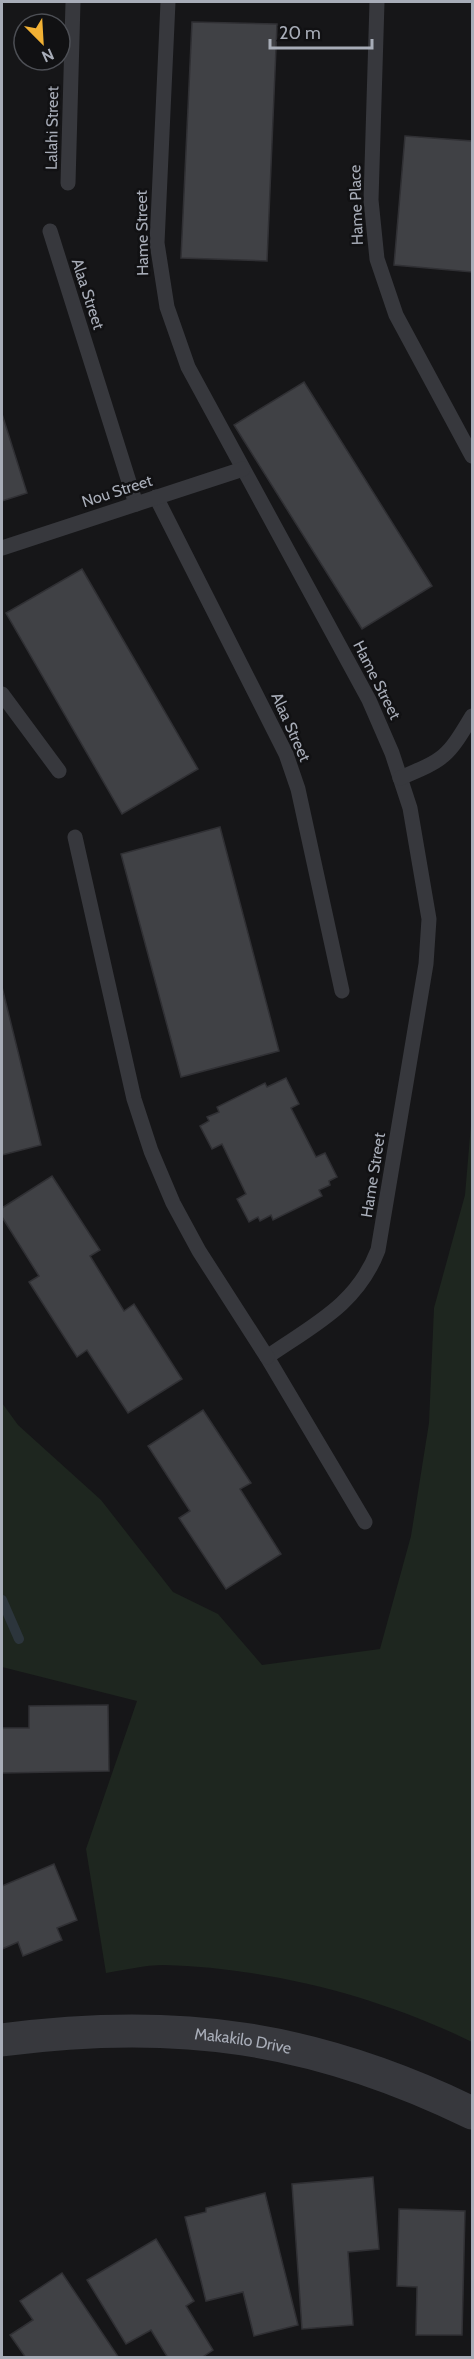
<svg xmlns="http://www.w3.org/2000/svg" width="474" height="2359" viewBox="0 0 474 2359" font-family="Cabin,sans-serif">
<rect width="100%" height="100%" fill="#161618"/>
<path fill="#1e261f" d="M472 1113V2042C379 1996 269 1968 164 1965 145 1965 124 1970 106 1973L86 1849 137 1701 2 1667V1403L18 1425 101 1500 173 1592 218 1614 262 1665 380 1649 411 1536 429 1423 434 1308 465 1195Z"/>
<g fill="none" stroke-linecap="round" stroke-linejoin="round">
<path stroke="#2c353c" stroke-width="10" d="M2 1600 19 1639"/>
</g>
<g fill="#404145" stroke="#303034" stroke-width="1.5">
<path d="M192 22 277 24 267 261 181 258Z"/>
<path d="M405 136 472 141V272L394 265Z"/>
<path d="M304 382 432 586 362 629 234 425Z"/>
<path d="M2 414 27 493 2 501Z"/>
<path d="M82 569 198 769 122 814 6 613Z"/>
<path d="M220 827 279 1051 181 1077 121 854Z"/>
<path d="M2 987 41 1145 2 1155Z"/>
<path d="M286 1078 299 1104 291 1108 316 1157 325 1153 337 1177 329 1181 330 1185 319 1190 322 1196 273 1220 271 1215 260 1221 258 1217 249 1222 237 1199 246 1194 222 1144 212 1149 200 1126 209 1121 207 1117 219 1112 217 1107 265 1083 267 1087Z"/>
<path d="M52 1176 100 1250 90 1256 124 1311 134 1304 182 1379 128 1413 87 1350 77 1357 29 1282 39 1276 2 1217V1208Z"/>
<path d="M203 1410 251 1483 240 1489 281 1554 226 1589 179 1518 190 1511 148 1446Z"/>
<path d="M108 1705 109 1771 2 1773V1728H29V1706Z"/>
<path d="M54 1864 77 1920 57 1928 62 1940 23 1956 18 1942 2 1949V1886Z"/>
<path d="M373 2177 379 2249 348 2252 353 2325 302 2329 292 2184Z"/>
<path d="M265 2193 298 2325 254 2336 243 2292 206 2301 185 2217 206 2212V2208Z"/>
<path d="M399 2209 465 2211 462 2335H416L417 2287 397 2286Z"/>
<path d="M156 2239 194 2301 186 2306 213 2350 201 2358H168L151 2330 126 2344 87 2280Z"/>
<path d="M62 2273 119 2358H26L10 2335 33 2320 20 2301Z"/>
</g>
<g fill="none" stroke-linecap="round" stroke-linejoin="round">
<g stroke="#37383d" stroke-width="15">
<path d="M168 2 157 243 167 307 188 367 369 700 392 753 410 808 429 919 426 964 378 1250C357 1305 313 1325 267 1357L365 1522"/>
<path d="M377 2 371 200 377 259 396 315 472 456"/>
<path d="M68 183 73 2"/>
<path d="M50 231 136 504"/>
<path d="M156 497 286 754 298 789 342 991"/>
<path d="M2 548 243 469"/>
<path d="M2 694 59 771"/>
<path d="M400 778C445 759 447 758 472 716"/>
<path d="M75 837 134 1099 151 1151 173 1203 199 1251 267 1357"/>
</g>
<path stroke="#37383d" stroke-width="33" id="s1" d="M2 2040C176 2017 314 2036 472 2113"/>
</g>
<g text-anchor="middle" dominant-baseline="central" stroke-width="5" stroke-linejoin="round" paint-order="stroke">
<g font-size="16" fill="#a8adb8" stroke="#111113">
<text transform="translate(52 128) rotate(-89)">Lalahi Street</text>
<text transform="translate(356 205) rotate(-92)">Hame Place</text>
<text transform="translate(142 233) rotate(-91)">Hame Street</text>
<text transform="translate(88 294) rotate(72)">Alaa Street</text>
<text transform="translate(117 491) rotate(-18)">Nou Street</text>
<text transform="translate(377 680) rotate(63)">Hame Street</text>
<text transform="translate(291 727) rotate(66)">Alaa Street</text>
<text transform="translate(373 1175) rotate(-81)">Hame Street</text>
<text stroke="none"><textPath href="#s1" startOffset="242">Makakilo Drive</textPath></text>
</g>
</g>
<rect width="474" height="2359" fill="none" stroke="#a8adb8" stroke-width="6"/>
<g transform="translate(42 42) rotate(156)"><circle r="28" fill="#111113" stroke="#4d4f55" stroke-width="1.5"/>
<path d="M0-4.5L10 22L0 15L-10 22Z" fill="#f2b134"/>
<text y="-9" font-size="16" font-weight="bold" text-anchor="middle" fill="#a8adb8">N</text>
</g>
<path d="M270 39v9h102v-9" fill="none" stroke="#a8adb8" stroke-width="3"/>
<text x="279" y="39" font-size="18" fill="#a8adb8" stroke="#111113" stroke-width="4.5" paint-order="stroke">20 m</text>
</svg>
